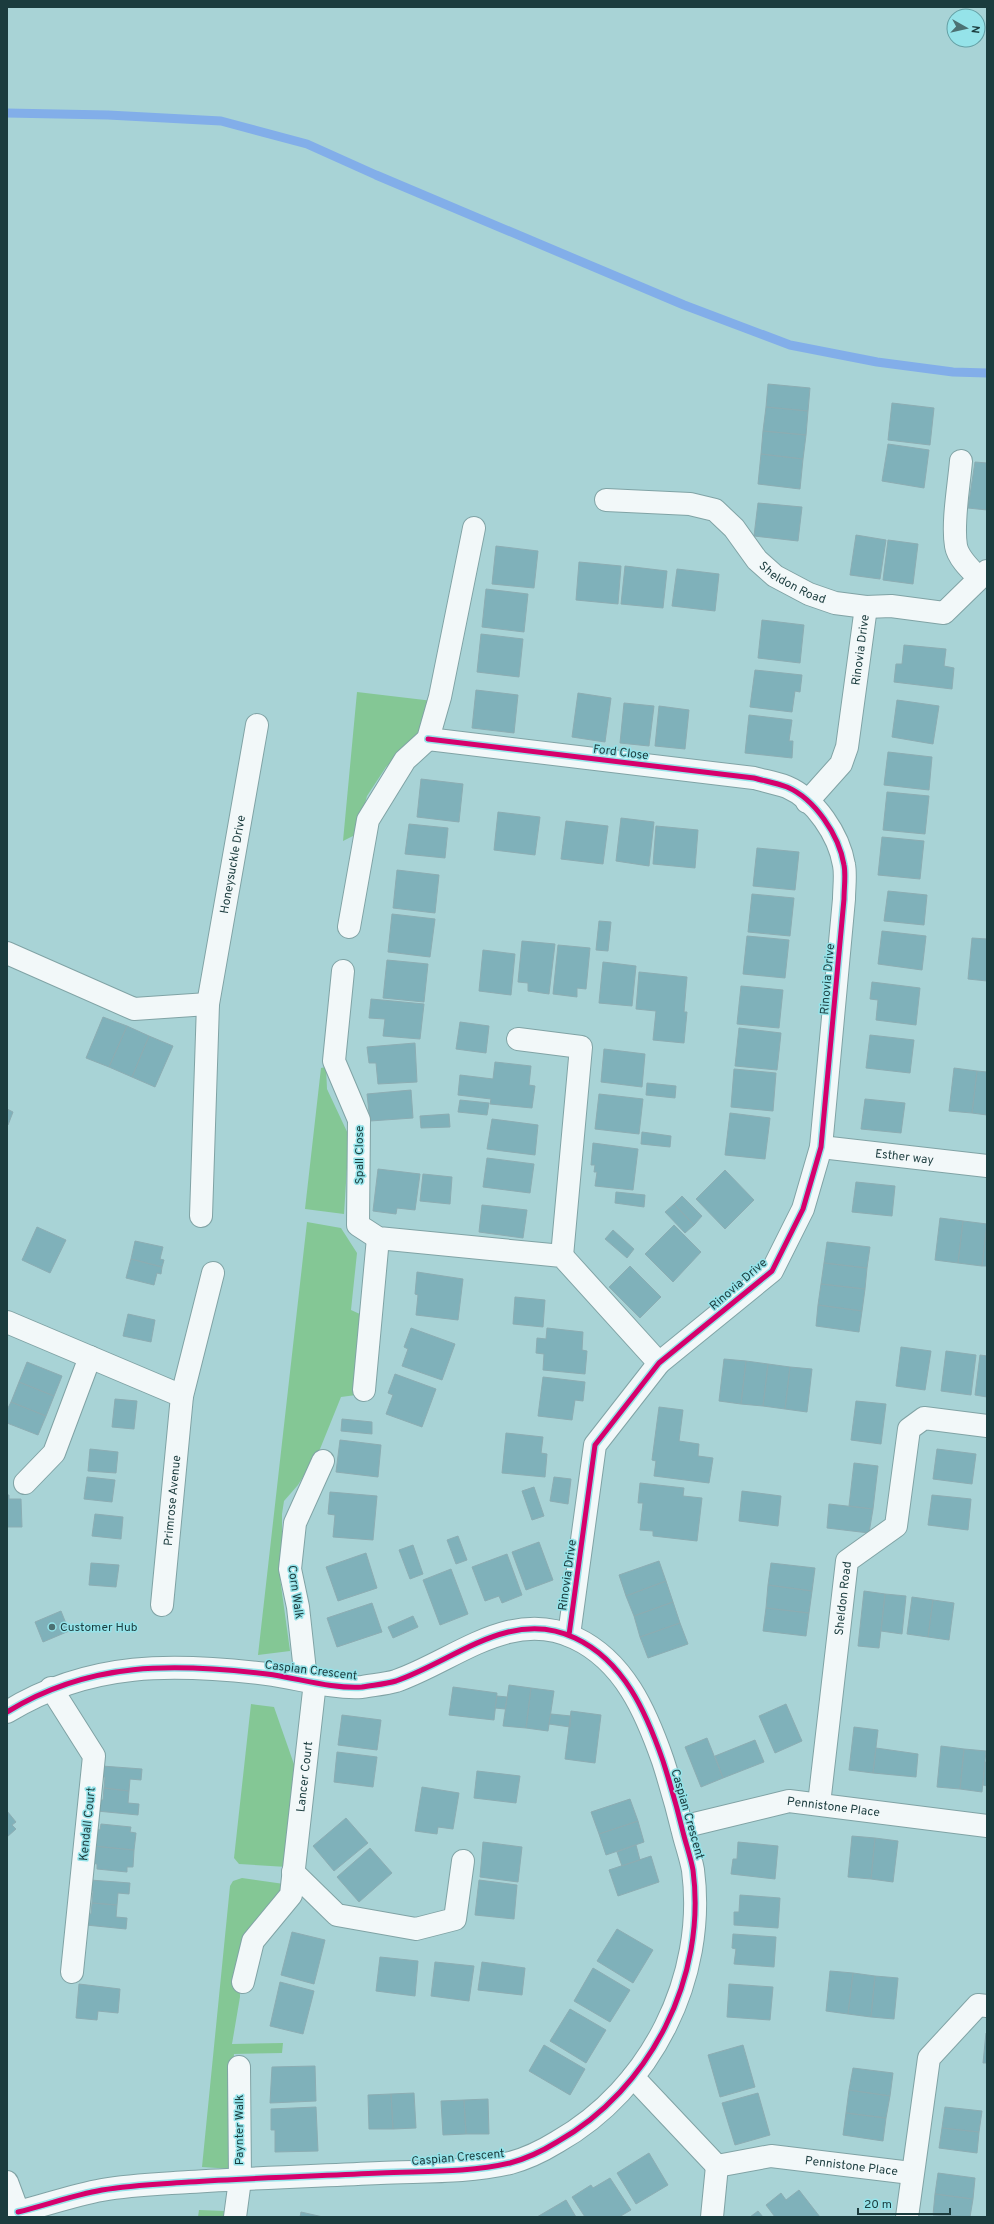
<svg xmlns="http://www.w3.org/2000/svg" width="994" height="2224" viewBox="0 0 994 2224" font-family="Overpass,sans-serif">
<style>
.green{fill:#84c795}
.lines{fill:none;stroke-linecap:round;stroke-linejoin:round}
.stream{stroke:#82aee9;stroke-width:9}
.building{fill:#7fb1ba;stroke:#8cadb3}
.minor-casing{stroke:#80a3a5;stroke-width:24}
.minor{stroke:#f2f8f9;stroke-width:22}
.cycleway-casing{stroke:#95e3e9;stroke-width:8}
.cycleway{stroke:#d6006c;stroke-width:5}
.poi-dot{fill:#4c7173;stroke:#95e3e9;stroke-width:1.5}
.labels{text-anchor:middle;stroke-width:3;stroke-linejoin:round;paint-order:stroke}
.street-label{font-size:12px;fill:#1b3c3e;stroke:#95e3e9}
.poi-label{font-size:12px;fill:#1b3c3e;stroke:#95e3e9;text-anchor:start}
</style>
<rect width="100%" height="100%" fill="#a8d3d6"/>
<!-- green -->
<path class="green" d="M357,692L433,701L429,724L386,767L367,796L357,834L343,841Z
M326,1067L327,1089L349,1136L344,1214L305,1209L321,1068Z
M307,1222L341,1228L357,1253L351,1310L362,1315L356,1395L341,1397L320,1449L298,1485L284,1501L282,1514V1573L280,1578L290,1651L258,1655Z
M251,1704L274,1707L296,1770L287,1867L239,1864L234,1858Z
M242,1878L284,1884V1892L246,1932L239,1956L240,1997L232,2044L283,2043L282,2053L234,2054L229,2120L233,2169L202,2167L230,1886L233,1881Z
M199,2210L225,2211L224,2217H198Z"/>
<g class="lines">
<!-- stream -->
<path class="stream" d="M7,113L108,115L221,121L307,144L376,175L684,305L790,345L877,362L953,372L987,373"/>
</g>
<!-- building -->
<path class="building" d="M768,384L810,388L808,411L766,407Z
M892,403L934,408L930,445L888,440Z
M766,407L808,411L806,435L763,431Z
M763,431L806,435L803,459L761,454Z
M888,444L929,450L924,488L882,481Z
M761,454L803,459L800,489L758,484Z
M975,462L987,463V510L968,508Z
M758,503L802,507L798,541L754,536Z
M856,535L886,540L880,579L850,575Z
M888,540L918,544L913,584L883,580Z
M496,546L538,551L534,588L492,584Z
M579,562L621,566L618,604L576,600Z
M625,566L667,571L663,608L621,604Z
M677,569L719,574L715,611L672,606Z
M486,589L528,594L524,632L482,627Z
M762,620L804,625L800,663L758,658Z
M481,634L523,639L519,677L477,672Z
M904,645L946,649L944,666L954,668L952,689L894,682L896,664H902Z
M755,670L802,675L800,692L795,691L792,712L750,707Z
M476,690L518,695L514,733L472,728Z
M578,693L611,698L605,742L572,737Z
M897,700L939,706L933,744L892,737Z
M624,703L654,706L649,746L620,743Z
M659,706L689,710L685,749L655,746Z
M749,715L792,720L789,741H793L792,758L745,753Z
M888,752L932,757L929,790L884,785Z
M421,779L463,784L459,822L417,817Z
M887,792L929,796L925,834L883,830Z
M498,812L540,817L535,855L494,850Z
M621,818L654,822L649,866L616,861Z
M566,821L608,826L603,864L561,859Z
M409,824L448,828L445,858L405,854Z
M656,826L698,830L695,868L653,864Z
M882,837L924,841L920,879L878,875Z
M757,848L799,852L795,890L753,886Z
M397,870L439,875L435,913L393,908Z
M888,891L927,895L924,925L884,921Z
M752,894L794,898L790,936L748,932Z
M392,914L435,919L430,957L388,952Z
M599,921L611,922L608,951L596,950Z
M882,931L926,936L922,970L878,964Z
M747,936L789,940L785,978L743,974Z
M972,938L987,939V981L968,979Z
M522,941L555,944L549,994L528,991V983L518,982Z
M558,945L590,948L586,989L577,988V997L553,994Z
M483,950L515,954L511,995L479,991Z
M387,960L428,964L424,1002L383,998Z
M603,962L636,966L632,1006L599,1003Z
M639,972L687,977L684,1012H687L684,1043L653,1040L656,1011L636,1009Z
M872,982L920,988L916,1025L876,1020L878,1000L870,999Z
M741,986L783,990L779,1028L737,1024Z
M371,999L424,1004L420,1039L383,1036L385,1019L369,1018Z
M103,1017L127,1026L109,1067L86,1058Z
M460,1022L489,1026L486,1053L456,1049Z
M127,1026L149,1036L132,1077L109,1067Z
M739,1028L781,1033L777,1070L735,1066Z
M870,1035L914,1040L910,1073L866,1068Z
M149,1036L173,1046L155,1087L132,1077Z
M415,1043L417,1082L378,1084L376,1063H369L367,1047Z
M604,1049L645,1054L642,1087L601,1082Z
M495,1062L531,1066L529,1085L535,1086L532,1108L490,1104L491,1099L458,1095L460,1075L493,1079Z
M954,1068L977,1071L972,1113L949,1111Z
M734,1069L776,1073L773,1111L731,1107Z
M977,1071L987,1072V1115L972,1113Z
M647,1083L676,1086L675,1098L646,1095Z
M411,1090L413,1118L370,1121L367,1094Z
M599,1094L643,1099L639,1134L595,1129Z
M865,1099L905,1103L901,1133L861,1129Z
M460,1100L489,1103L487,1115L458,1112Z
M7,1109L13,1112L8,1125L7,1124Z
M730,1113L770,1118L765,1159L725,1155Z
M449,1114L450,1127L421,1128L420,1116Z
M492,1119L538,1125L535,1155L487,1149Z
M642,1132L671,1136L670,1147L641,1144Z
M593,1143L638,1149L633,1190L595,1186L597,1172H594L595,1165H591Z
M487,1158L534,1164L530,1193L483,1187Z
M378,1169L420,1174L415,1210L397,1208L396,1214L373,1211Z
M725,1170L754,1200L725,1229L696,1199Z
M423,1174L452,1177L450,1204L420,1201Z
M856,1182L895,1186L892,1216L852,1212Z
M616,1192L645,1195L644,1207L615,1203Z
M682,1196L702,1216L694,1225L674,1204Z
M674,1204L694,1225L685,1233L665,1212Z
M482,1205L527,1210L523,1238L479,1232Z
M940,1218L963,1221L958,1263L935,1260Z
M963,1221L987,1224L982,1266L958,1263Z
M987,1224V1266H982Z
M674,1225L701,1252L673,1282L645,1254Z
M37,1227L66,1240L50,1273L22,1260Z
M613,1230L634,1249L627,1258L605,1239Z
M135,1241L163,1247L160,1259L164,1260L162,1267L131,1259Z
M827,1242L870,1247L867,1268L824,1263Z
M131,1259L162,1267L161,1274L157,1273L154,1285L126,1278Z
M824,1263L867,1268L865,1289L821,1284Z
M630,1266L661,1297L640,1318L609,1287Z
M417,1272L463,1279L458,1320L416,1315L418,1295L415,1294Z
M821,1284L865,1289L862,1311L818,1305Z
M515,1297L545,1300L543,1327L513,1324Z
M818,1305L862,1311L859,1332L816,1326Z
M128,1314L155,1320L151,1342L123,1336Z
M411,1328L455,1344L442,1380L402,1366L408,1349L404,1347Z
M547,1328L583,1332L582,1350L587,1351L585,1374L543,1370L544,1354L536,1353L537,1338L546,1339Z
M901,1347L931,1351L925,1390L896,1386Z
M946,1351L976,1355L971,1395L941,1391Z
M980,1355L987,1356V1397L975,1395Z
M724,1359L746,1361L741,1404L719,1401Z
M746,1361L768,1364L763,1406L741,1404Z
M27,1362L62,1376L54,1396L19,1382Z
M768,1364L790,1367L785,1409L763,1406Z
M790,1367L812,1369L807,1412L785,1409Z
M395,1374L436,1389L422,1427L386,1414L393,1395L388,1393Z
M543,1377L585,1382L583,1401L575,1400L572,1420L538,1416Z
M19,1382L54,1396L46,1416L11,1402Z
M115,1399L137,1401L134,1429L112,1427Z
M856,1401L886,1404L881,1444L851,1440Z
M11,1402L46,1416L38,1435L7,1423V1410Z
M659,1407L683,1410L679,1441L699,1444L698,1456L713,1458L709,1483L654,1476L656,1461L652,1460Z
M342,1419L372,1422V1434L341,1431Z
M506,1433L543,1437L541,1453L547,1454L545,1477L502,1473Z
M340,1440L381,1445L378,1477L336,1472Z
M90,1449L118,1452L116,1473L88,1471Z
M937,1449L976,1454L972,1484L933,1479Z
M854,1463L878,1466L873,1509L849,1506Z
M87,1477L115,1480L112,1502L84,1499Z
M554,1477L571,1479L568,1504L550,1501Z
M640,1483L684,1488L683,1496L702,1498L697,1541L653,1536V1531L640,1530L643,1503H638Z
M534,1487L544,1516L532,1520L522,1491Z
M742,1491L781,1496L778,1526L739,1521Z
M330,1492L377,1496L373,1540L333,1537L335,1515L328,1514Z
M7,1495H9V1499H21L22,1527H7Z
M932,1495L971,1499L968,1530L928,1525Z
M829,1504L873,1509L869,1533L827,1528Z
M95,1514L123,1517L121,1539L92,1536Z
M458,1536L467,1560L456,1564L447,1540Z
M539,1542L553,1580L526,1590L512,1552Z
M413,1545L423,1574L410,1579L399,1550Z
M366,1553L377,1588L338,1601L326,1567Z
M507,1554L522,1595L502,1603L499,1596L485,1601L472,1567Z
M659,1561L666,1581L626,1596L619,1575Z
M91,1563L119,1565L116,1587L89,1585Z
M771,1563L815,1568L812,1591L768,1585Z
M451,1569L468,1614L440,1625L423,1580Z
M666,1581L673,1602L634,1616L626,1596Z
M768,1585L812,1591L809,1613L766,1608Z
M864,1591L885,1594L879,1648L858,1646Z
M885,1594L906,1596L902,1634L881,1631Z
M912,1597L933,1600L928,1637L907,1634Z
M933,1600L954,1603L949,1640L928,1637Z
M673,1602L680,1623L640,1637L634,1616Z
M372,1603L382,1632L337,1647L327,1618Z
M766,1608L809,1613L806,1636L763,1631Z
M61,1611L69,1631L43,1642L35,1622Z
M413,1616L418,1627L393,1638L388,1627Z
M680,1623L688,1644L648,1658L640,1637Z
M509,1685L531,1688L526,1728L503,1726Z
M453,1687L497,1693L494,1720L449,1715Z
M531,1688L554,1691L548,1731L526,1728Z
M497,1696L507,1697L505,1709L495,1708Z
M786,1704L802,1741L775,1753L759,1716Z
M571,1711L601,1715L595,1763L565,1759Z
M551,1714L571,1716L570,1727L549,1724Z
M342,1715L381,1720L377,1750L338,1745Z
M854,1727L878,1730L873,1773L849,1770Z
M707,1738L723,1778L701,1787L685,1747Z
M755,1740L764,1762L723,1778L715,1756Z
M941,1746L964,1749L960,1789L937,1787Z
M876,1748L918,1754L916,1777L873,1773Z
M964,1749L986,1751L982,1792L960,1789Z
M337,1752L377,1757L373,1787L334,1782Z
M985,1762H987V1786L983,1785Z
M102,1766L142,1769L141,1780L130,1779L129,1791L104,1788L105,1777H101Z
M477,1771L520,1776L516,1803L474,1798Z
M422,1787L459,1793L453,1829L438,1827L437,1834L415,1831Z
M104,1788L129,1791L128,1803L139,1804L138,1815L97,1811L98,1800H103Z
M630,1799L638,1821L599,1834L591,1812Z
M7,1811L16,1822L12,1825L16,1829L7,1837Z
M346,1818L368,1843L334,1871L313,1846Z
M638,1821L644,1842L606,1855L599,1834Z
M101,1824L131,1827L130,1832L136,1833L134,1850L93,1846L95,1829L100,1830Z
M852,1836L875,1838L871,1879L848,1877Z
M875,1838L898,1841L893,1882L871,1879Z
M483,1842L522,1847L518,1882L480,1877Z
M738,1842L778,1846L775,1879L731,1874L733,1859H737Z
M636,1845L640,1860L622,1866L617,1852Z
M93,1846L134,1850L133,1867H127V1872L97,1869V1864L92,1863Z
M370,1848L392,1873L359,1902L337,1877Z
M651,1856L659,1882L618,1896L609,1870Z
M90,1880L130,1883L129,1894L118,1893L117,1905L92,1903L93,1891H89Z
M479,1880L517,1885L514,1919L475,1915Z
M740,1895L780,1898L778,1928L734,1925V1912H739Z
M92,1903L117,1905L116,1917L127,1918L126,1929L86,1925L87,1914H91Z
M617,1929L653,1950L633,1983L597,1961Z
M292,1932L325,1940L314,1984L281,1975Z
M733,1934L776,1937L774,1967L734,1964L736,1949L732,1948Z
M380,1957L418,1961L415,1996L376,1991Z
M435,1962L474,1966L469,2001L431,1996Z
M482,1962L525,1968L522,1995L478,1990Z
M593,1968L630,1990L610,2022L574,2001Z
M830,1971L853,1973L848,2014L826,2011Z
M853,1973L875,1976L871,2017L848,2014Z
M875,1976L898,1978L894,2019L871,2017Z
M280,1982L314,1991L303,2034L270,2026Z
M79,1984L120,1989L118,2013L98,2011L97,2020L76,2018Z
M729,1984L773,1987L770,2020L727,2017Z
M570,2009L606,2030L586,2063L550,2041Z
M986,2033H987V2063H983Z
M544,2045L585,2069L570,2095L529,2071Z
M743,2045L755,2087L720,2097L708,2055Z
M315,2066L316,2101L270,2103L272,2067Z
M853,2068L893,2073L890,2096L849,2090Z
M849,2090L890,2096L886,2118L846,2113Z
M414,2093L416,2128L393,2129L391,2094Z
M758,2093L770,2135L735,2145L722,2103Z
M391,2094L393,2129H369L368,2095Z
M488,2099L489,2134H466L464,2100Z
M464,2100L466,2134L443,2135L441,2101Z
M316,2107L318,2151L275,2152V2130H271V2109Z
M945,2107L982,2111L979,2132L942,2128Z
M846,2113L886,2118L883,2141L843,2135Z
M942,2128L979,2132L977,2153L939,2148Z
M649,2153L668,2185L636,2204L617,2173Z
M938,2173L975,2178L973,2199L935,2194Z
M610,2178L631,2210L619,2217H585L572,2197L591,2185L593,2188Z
M799,2190L820,2217H775L766,2205L781,2193L786,2200Z
M935,2194L973,2199L970,2217L933,2215Z
M566,2200L576,2217H537Z
M758,2211L763,2217H750Z
M301,2212L323,2217H300Z"/>
<g class="lines">
<!-- minor casing -->
<g class="minor-casing">
<g id="minor">
<path d="M961,461C959,485 952,523 956,546C958,558 971,570 979,578"/>
<path id="s1" d="M606,500L690,504L715,510L734,528L757,560L775,576L809,594L835,603L866,607L891,606L944,613L987,571"/>
<path d="M428,739L754,778C765,781 776,783 787,787C815,799 839,835 844,865C846,875 844,888 844,899L821,1147L803,1209L772,1271L659,1363L595,1445L569,1635"/>
<path id="s2" d="M807,802L841,764L847,747L866,607"/>
<path d="M349,927L368,820L405,760L428,739L440,697L474,528"/>
<path d="M7,953L134,1009L208,1004"/>
<path d="M343,971L334,1061L359,1120L358,1225L378,1238L562,1256L659,1363"/>
<path d="M518,1039L581,1047L562,1256"/>
<path id="s3" d="M821,1147L987,1166"/>
<path id="s4" d="M201,1216L208,1004L257,725"/>
<path d="M7,1322L182,1396"/>
<path d="M364,1390L378,1238"/>
<path d="M25,1483L54,1453L90,1357"/>
<path id="s5" d="M162,1605L182,1396L213,1273"/>
<path d="M306,1680L298,1607L290,1569L295,1523L323,1461"/>
<path d="M51,1688L94,1756L72,1972"/>
<path d="M7,1712C90,1661 174,1663 267,1674C297,1678 333,1689 362,1687C373,1685 386,1684 396,1681C454,1661 511,1607 575,1638C624,1661 646,1712 663,1761C671,1786 678,1811 684,1836C687,1847 691,1859 693,1870C707,1977 651,2089 557,2142C544,2150 525,2159 510,2163C468,2173 422,2171 380,2173C316,2176 252,2178 189,2182C160,2184 130,2185 102,2190C74,2195 46,2205 18,2212"/>
<path id="s6" d="M819,1804L847,1561L896,1526L909,1429L924,1418L987,1426"/>
<path id="s7" d="M682,1827L789,1801L987,1826"/>
<path d="M293,1872L337,1915L416,1929L455,1919L463,1861"/>
<path id="s8" d="M243,1982L253,1941L291,1895L315,1682"/>
<path d="M633,2077L717,2166"/>
<path id="s9" d="M717,2166L771,2156L911,2173"/>
<path d="M7,2182L20,2217"/>
<path d="M235,2217L240,2180L239,2067"/>
<path d="M712,2217L717,2166"/>
<path d="M907,2217L929,2058L978,2005L987,2006"/>
</g>
</g>
<!-- minor -->
<use href="#minor" class="minor"/>
<!-- cycleway casing -->
<g class="cycleway-casing">
<path id="cycleway" d="M428,739L754,778C765,781 776,783 787,787C815,799 839,835 844,865C846,875 844,888 844,899L821,1147L803,1209L772,1271L659,1363L595,1445L569,1635
M7,1712C90,1661 174,1663 267,1674C297,1678 333,1689 362,1687C373,1685 386,1684 396,1681C454,1661 511,1607 575,1638C624,1661 646,1712 663,1761C671,1786 678,1811 684,1836C687,1847 691,1859 693,1870C707,1977 651,2089 557,2142C544,2150 525,2159 510,2163C468,2173 422,2171 380,2173C316,2176 252,2178 189,2182C160,2184 130,2185 102,2190C74,2195 46,2205 18,2212"/>
</g>
<!-- cycleway -->
<use href="#cycleway" class="cycleway"/>
</g>
<!-- markers -->
<circle class="poi-dot" cx="52" cy="1627" r="4"/>
<g class="labels">
<!-- street labels -->
<g class="street-label">
<text dy="4" stroke="none"><textPath href="#s1" startOffset="218">Sheldon Road</textPath></text>
<text dy="4" stroke="none"><textPath href="#s2" startOffset="167">Rinovia Drive</textPath></text>
<text transform="translate(621 752) rotate(7)" y="4">Ford Close</text>
<text dy="4" stroke="none"><textPath href="#s4" startOffset="354">Honeysuckle Drive</textPath></text>
<text transform="translate(827 979) rotate(-85)" y="4">Rinovia Drive</text>
<text transform="translate(359 1155) rotate(-90)" y="4">Spall Close</text>
<text dy="4" stroke="none"><textPath href="#s3" startOffset="84">Esther way</textPath></text>
<text transform="translate(738 1284) rotate(-41)" y="4">Rinovia Drive</text>
<text dy="4" stroke="none"><textPath href="#s5" startOffset="105">Primrose Avenue</textPath></text>
<text transform="translate(567 1575) rotate(-82)" y="4">Rinovia Drive</text>
<text transform="translate(296 1592) rotate(82)" y="4">Corn Walk</text>
<text dy="4" stroke="none"><textPath href="#s6" startOffset="207">Sheldon Road</textPath></text>
<text transform="translate(311 1670) rotate(7)" y="4">Caspian Crescent</text>
<text dy="4" stroke="none"><textPath href="#s8" startOffset="221">Lancer Court</textPath></text>
<text dy="4" stroke="none"><textPath href="#s7" startOffset="155">Pennistone Place</textPath></text>
<text transform="translate(688 1814) rotate(74)" y="4">Caspian Crescent</text>
<text transform="translate(87 1824) rotate(-84)" y="4">Kendall Court</text>
<text transform="translate(239 2130) rotate(-90)" y="4">Paynter Walk</text>
<text transform="translate(458 2157) rotate(-5)" y="4">Caspian Crescent</text>
<text dy="4" stroke="none"><textPath href="#s9" startOffset="136">Pennistone Place</textPath></text>
</g>
<!-- poi labels -->
<g class="poi-label">
<text x="60" y="1631">Customer Hub</text>
</g>
</g>
<!-- border -->
<rect width="994" height="2224" fill="none" stroke="#1b3c3e" stroke-width="16"/>
<!-- north arrow -->
<g transform="translate(966 28) rotate(98)"><circle r="19" fill="#95e3e9" stroke="#64a0a5"/>
<path d="M0-3L7 15L0 10L-7 15Z" fill="#4c7173"/>
<text y="-6" font-size="11" font-weight="bold" text-anchor="middle" fill="#1b3c3e">N</text>
</g>
<!-- scale -->
<path d="M858 2208v6h92v-6" fill="none" stroke="#1b3c3e" stroke-width="2"/>
<text x="864" y="2208" font-size="12" fill="#1b3c3e" stroke="#95e3e9" stroke-width="3" paint-order="stroke">20 m</text>
</svg>
